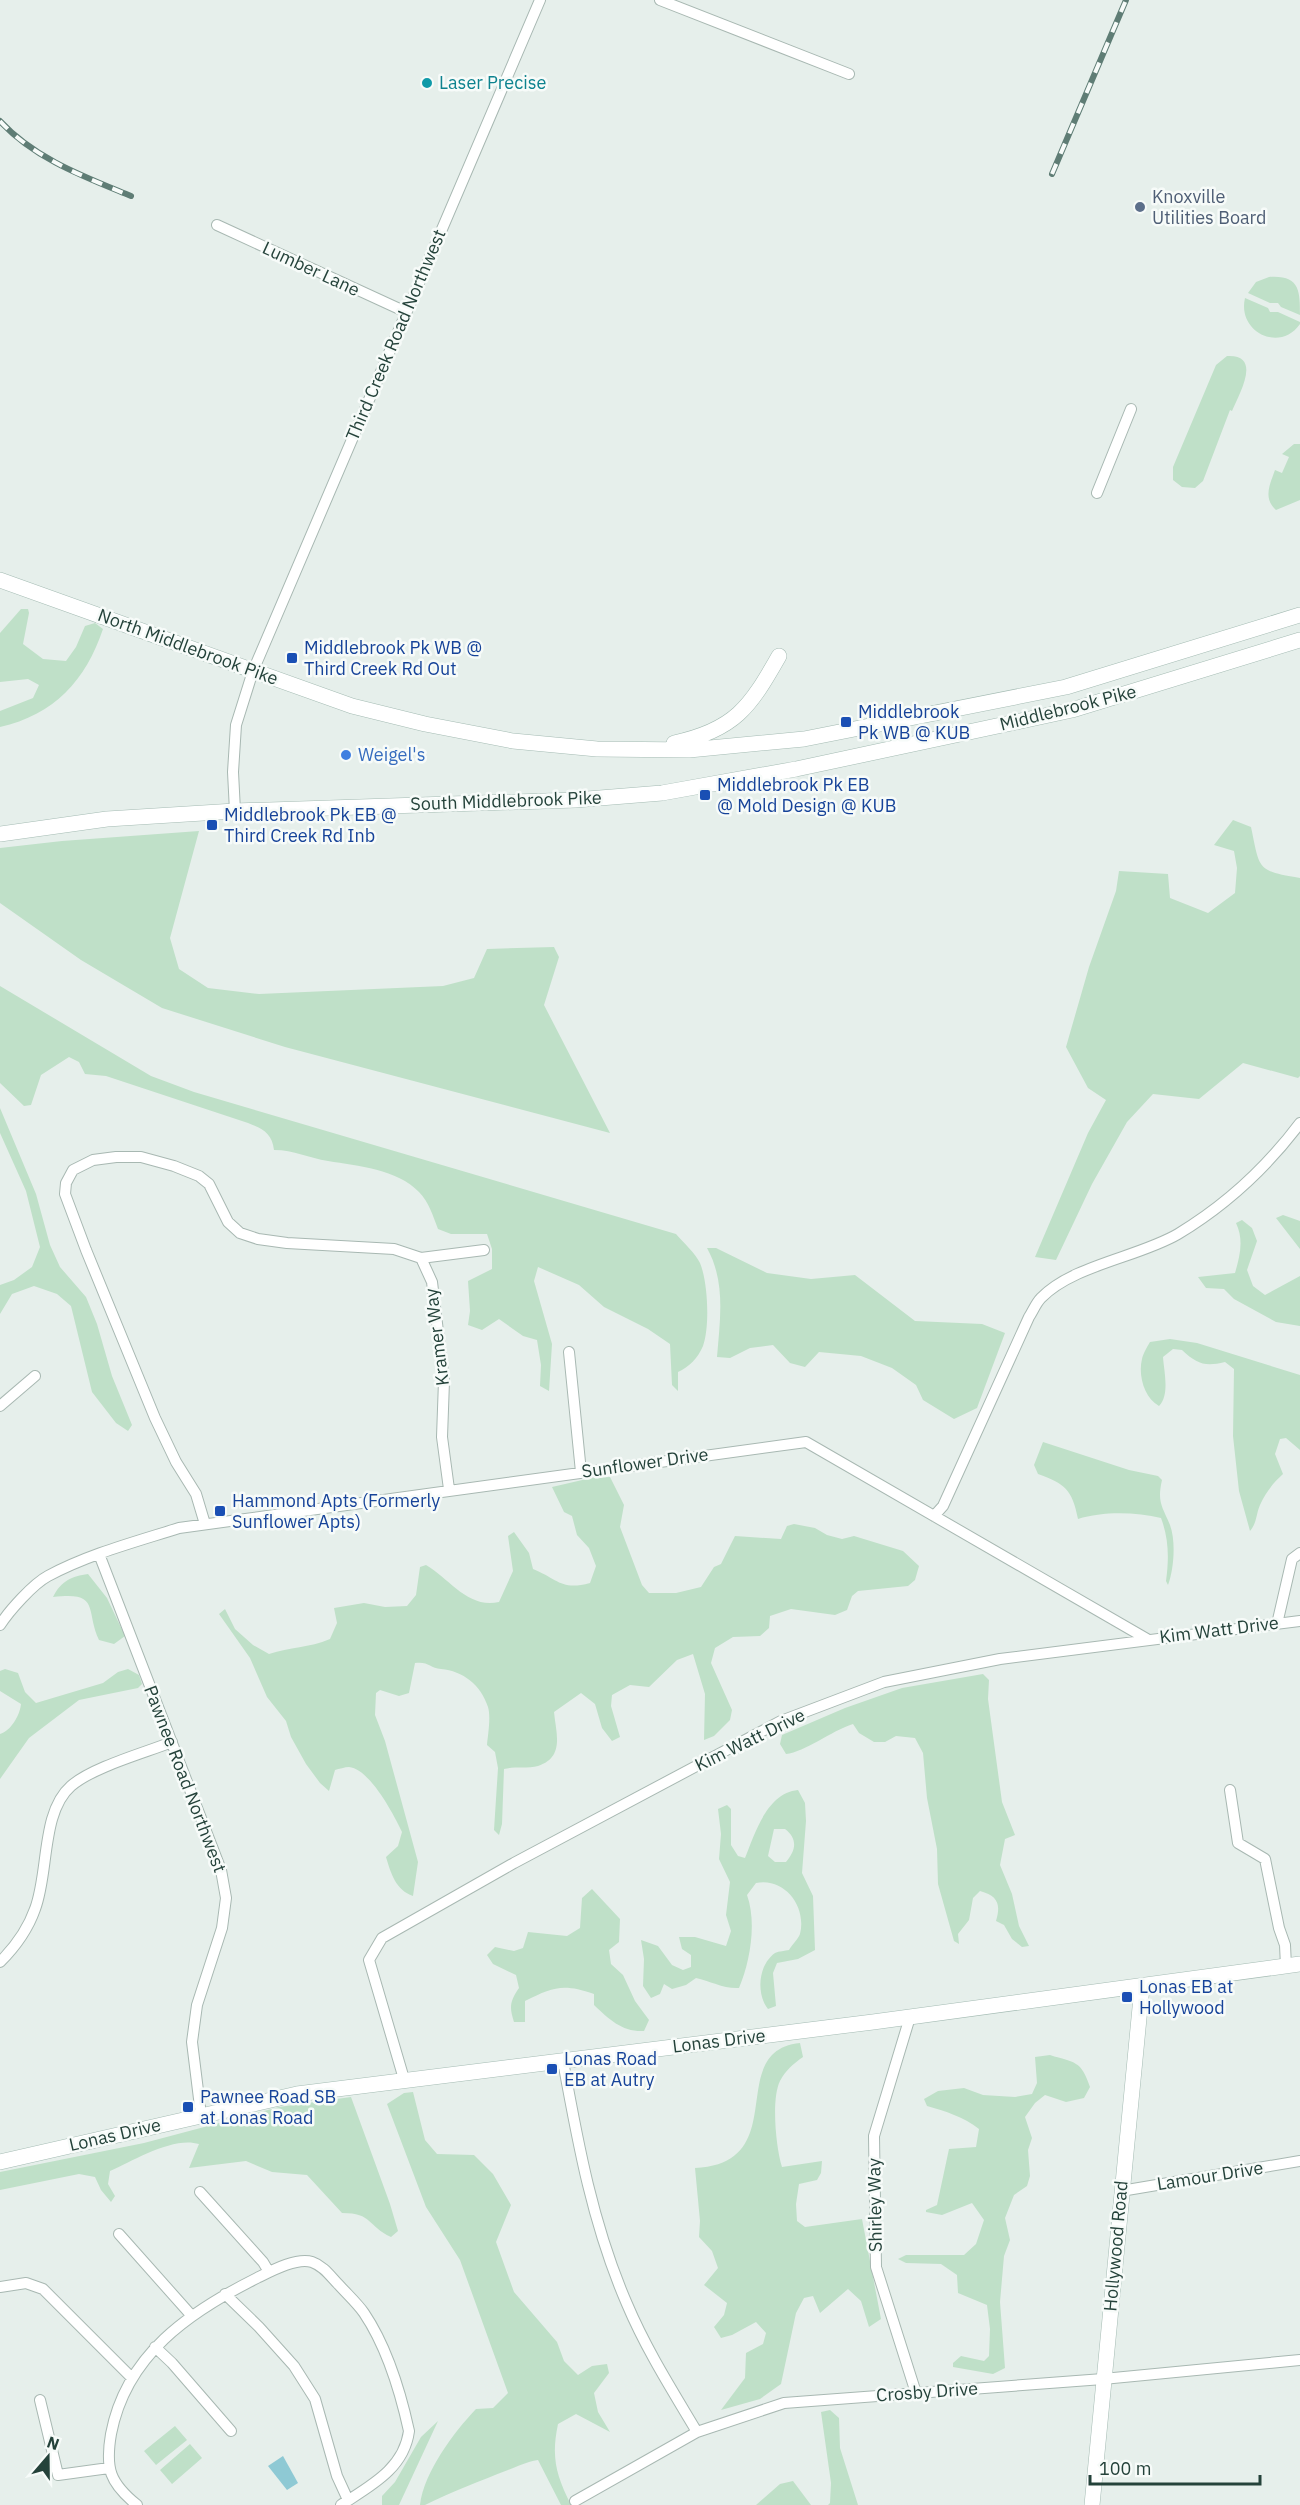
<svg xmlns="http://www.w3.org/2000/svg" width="1300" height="2505" viewBox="0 0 1300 2505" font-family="'IBM Plex Sans',sans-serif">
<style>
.green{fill:#bfe0c8;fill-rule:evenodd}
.water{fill:#8ec9d4}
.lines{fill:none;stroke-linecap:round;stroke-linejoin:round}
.street-casing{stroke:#a8b8b2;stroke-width:12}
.secondary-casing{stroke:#a4bbb3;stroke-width:16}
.street{stroke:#fff;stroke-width:10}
.secondary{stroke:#fff;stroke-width:15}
.rail-casing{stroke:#5f7d75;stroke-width:6}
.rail{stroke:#f7fbf9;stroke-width:4;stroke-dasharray:11;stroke-linecap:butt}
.culture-dot{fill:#0f9aa8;stroke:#f7fbf9;stroke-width:2}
.service-dot{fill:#5c6f8a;stroke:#f7fbf9;stroke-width:2}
.transit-dot{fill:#1a4fb4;stroke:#f7fbf9;stroke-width:2}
.shop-dot{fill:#3f7fe0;stroke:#f7fbf9;stroke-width:2}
.labels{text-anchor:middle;stroke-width:5;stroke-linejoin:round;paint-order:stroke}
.culture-label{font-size:18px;fill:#0d838f;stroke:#f7fbf9;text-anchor:start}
.service-label{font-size:18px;fill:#4e5e75;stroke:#f7fbf9;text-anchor:start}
.street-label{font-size:18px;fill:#24423a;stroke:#f7fbf9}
.transit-label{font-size:18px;fill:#164399;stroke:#f7fbf9;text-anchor:start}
.shop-label{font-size:18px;fill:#366cbe;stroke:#f7fbf9;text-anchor:start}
</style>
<rect width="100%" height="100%" fill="#e6efeb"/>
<!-- green -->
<path class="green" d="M1269,277C1300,275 1300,291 1300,315L1281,307L1278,303H1270L1248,293L1256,282Z
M1245,298L1268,308L1270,312H1278L1300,322V324C1280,353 1237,332 1245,298Z
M1227,356C1263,354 1239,394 1232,411L1230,410L1203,481L1195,488L1182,487L1173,480V467L1216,365Z
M1294,444H1300V500L1276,510C1262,498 1271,482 1275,470L1282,473L1289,457L1282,454Z
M21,609H28L29,613L23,644L43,659L66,661L76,647L85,626L95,623L103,629C86,680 54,715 0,727V711L33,698L39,685L28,679L0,682V633Z
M1233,820L1251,827C1260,869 1256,871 1300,878V1076L1298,1078L1243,1063L1199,1099L1153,1094L1127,1122L1092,1184L1056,1260L1035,1257L1088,1133L1106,1100L1088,1088L1066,1047L1089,967L1116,891L1119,871L1168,874L1170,898L1208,913L1235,893L1237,868L1234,851L1214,845Z
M199,831L170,938L179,969L208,988L259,994L443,986L474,978L487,949L554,947L559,957L544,1005L610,1133L285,1047L162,1008L81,960L0,903V848L62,841Z
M0,986L151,1076L194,1092L676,1234C684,1243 695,1253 700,1263C708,1282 710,1327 703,1346C698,1358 689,1367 678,1372V1391L672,1385L670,1344L648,1329L604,1307L579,1285L538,1267L534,1281L552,1344L549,1391L540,1386L541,1365L537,1340L523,1336L499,1319L482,1330L468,1325L470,1311L468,1281L492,1269V1249L487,1234H451L438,1229C433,1216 429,1202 419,1192C397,1169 358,1166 328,1161C309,1158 294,1150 274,1150C272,1133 263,1129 248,1123L106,1076L85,1074L79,1062L69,1057L41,1075L31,1105L24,1106L0,1083Z
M0,1108L36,1194L50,1245L60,1267L86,1297L97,1324L112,1376L132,1425L128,1431L116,1423L92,1392L71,1306L57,1294L34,1286L12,1294L0,1314V1285L14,1280L32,1267L40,1247L26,1191L0,1133Z
M1283,1215L1300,1221V1249L1276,1218Z
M1242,1220L1252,1228L1257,1241L1247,1270L1253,1286L1265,1295L1300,1276V1326L1276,1322L1234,1299L1224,1289L1206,1288L1198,1277L1235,1273C1240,1256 1244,1240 1236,1223Z
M707,1248H716L767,1273L811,1279L855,1275L915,1321L982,1324L1005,1333L977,1408L954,1419L923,1400L916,1385L892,1368L861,1356L819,1352L805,1367L790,1363L773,1345L750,1348L730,1358L717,1357C720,1320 726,1282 707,1248Z
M1170,1339L1197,1343L1300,1375V1450L1286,1438L1280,1439L1275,1454L1283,1474C1273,1483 1266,1492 1260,1505C1256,1514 1257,1523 1250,1531L1239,1491L1233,1436L1234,1369L1225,1362C1205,1367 1197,1364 1182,1350L1173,1349L1163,1357C1164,1371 1170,1395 1159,1406C1144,1398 1138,1375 1142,1359C1143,1354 1147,1347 1150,1342Z
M1043,1442L1129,1470L1158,1476L1162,1480C1157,1502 1162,1506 1170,1525C1176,1541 1174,1569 1168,1585L1166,1581C1169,1559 1169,1539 1161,1518C1136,1512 1103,1511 1078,1519C1072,1489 1065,1484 1038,1474L1034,1465Z
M610,1477L624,1505L620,1527L642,1585L649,1593H676L701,1587L714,1567L721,1564L735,1536L781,1539L787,1526L794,1524L815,1528L827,1535L842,1539L854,1536L903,1551L919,1566L915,1580L908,1586L858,1591L852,1596L847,1610L835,1615L791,1609L770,1616L769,1628L760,1636L733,1637L715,1648L711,1663L732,1710L730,1720L714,1736L704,1740L705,1694L693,1654L677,1660L649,1687L630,1685L612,1695L611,1706L620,1737L612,1741L602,1728L595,1704L581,1693L554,1712C556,1733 565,1757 538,1766C529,1769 515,1766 504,1769L502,1824L499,1835L494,1830L498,1768L495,1752L487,1745C488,1734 491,1717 488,1707C481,1685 463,1671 441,1669C430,1668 428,1661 415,1663L409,1693L399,1696L380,1690L376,1693L375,1715L385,1741L418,1862L413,1896C396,1890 391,1874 386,1857L398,1846L402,1832C394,1815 370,1769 349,1767C345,1767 339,1769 335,1770L329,1791L320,1783L306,1764L291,1737L286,1721L267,1697L250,1658L219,1614L225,1609L235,1629L253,1645L269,1654C290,1647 309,1648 330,1639L337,1623L334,1608L364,1603L385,1607L407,1606L416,1595L420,1567L426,1565C450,1579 468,1609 499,1602L513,1571L508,1536L514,1532L529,1553L533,1569C558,1579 561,1591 590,1583L596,1566L589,1548L577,1535L572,1516L564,1512L552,1487L591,1478Z
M88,1574L107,1598L125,1636L114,1644L99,1640C85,1610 101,1591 53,1597C61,1581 72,1576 88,1574Z
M128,1669L139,1675L142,1684L138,1688L79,1700L29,1738L0,1779V1734C11,1731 20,1715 21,1704L0,1691V1671L5,1669L18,1673L25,1692L36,1703L103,1683L118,1672Z
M983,1674L989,1680L988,1699L1002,1802L1015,1835L1005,1839L1000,1865L1012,1894L1019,1926L1029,1946L1022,1947L1012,1939L1004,1925L996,1921C1001,1904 998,1896 980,1891L973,1898L969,1920L958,1934L959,1944L954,1941L938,1884L937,1849L927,1798L923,1753L915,1738L896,1736L885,1742H874L859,1733L853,1724C831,1731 805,1752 786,1754L780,1744L782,1735L845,1708L902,1688Z
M798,1790L805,1803L806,1821L802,1873L813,1896L815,1950L798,1959L777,1963L773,1973L776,2006L768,2009C756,1994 758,1965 775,1953C779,1951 785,1951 789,1950C792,1945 798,1939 800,1934C807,1906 784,1877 756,1883L747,1895C757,1923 750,1962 739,1988C724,1989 710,1981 696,1978L686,1985L672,1989L664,1984L660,1994L651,1998L643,1986L644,1959L641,1940L658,1946L672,1965L683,1970L691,1967V1955L682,1949L679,1937H695L726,1946L731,1931L726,1915L730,1882L719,1859L721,1834L718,1809L727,1805L731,1809V1845L738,1856L745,1858C755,1833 767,1793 798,1790ZM774,1829H785C798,1839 796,1850 786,1862H775L768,1856Z
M592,1889L620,1919L619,1942L609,1950L611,1964L623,1975L635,2001L649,2020L644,2031C622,2032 610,2020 594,2005V1994C563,1983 553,1987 525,2001V2022H514C509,2007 510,2001 519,1988L516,1975L493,1964L487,1955L495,1947L514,1951L523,1948L528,1932L567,1936L580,1928L582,1898Z
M800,2043L803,2057C793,2064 786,2070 780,2081C771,2099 776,2148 782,2167L822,2161L821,2173L817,2180L799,2184L796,2204L797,2221L805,2227L862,2219L881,2319L869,2327L861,2301L848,2289L820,2313L813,2296L804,2298L796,2313L781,2384L760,2399L721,2410L745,2378L746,2353L763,2344L766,2333L756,2322L732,2335L721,2338L714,2327L724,2315L727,2303L704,2285L718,2268L712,2251L699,2237L700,2221L695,2168C794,2163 723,2051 800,2043Z
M1050,2055C1075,2063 1081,2060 1090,2087L1084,2098L1066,2102L1045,2095L1035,2103L1025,2117L1032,2138L1028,2150L1030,2176L1027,2186L1014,2195L1005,2218L1010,2240L1004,2256L1000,2302L1005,2368L993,2374L953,2367V2363L961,2356L984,2361L989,2356L990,2329L987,2305L958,2293L957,2275L941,2264L906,2263L898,2259L906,2255H964L976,2244L984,2220L972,2203L942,2215L926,2212V2210L937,2205L949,2149L976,2147L979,2129C964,2117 945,2111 927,2106L924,2099L938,2091L964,2088L983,2095L1015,2097L1032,2094L1037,2083L1035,2057Z
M413,2092L425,2140L437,2154L474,2155L493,2174L511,2205L496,2242L514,2292L557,2342L564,2361L578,2375L592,2366L607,2364L609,2373L594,2393L598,2412L610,2432L576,2414L558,2424C551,2457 556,2475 571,2505H561L538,2460C526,2462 519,2466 508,2470C480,2481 453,2491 425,2505H420C424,2472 454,2432 476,2409L493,2408L508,2393L460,2260L426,2207L387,2104L404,2093Z
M351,2097L390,2204L398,2231L391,2237C367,2226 373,2213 342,2213L307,2175L272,2172L246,2161L189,2168L199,2144C174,2136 134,2160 110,2171L108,2184L115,2196L111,2202L101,2190L95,2177L79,2174L0,2190V2172L144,2143L279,2107Z
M830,2410L839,2418L840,2448L858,2505H828L830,2503L831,2483L821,2412Z
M438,2421L399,2505H382V2496L395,2482L421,2437Z
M175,2426L187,2440L156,2465L144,2451Z
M190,2444L202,2458L172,2484L160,2470Z
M793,2481L811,2505H756L780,2484Z"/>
<!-- water -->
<path class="water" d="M283,2456L298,2483L287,2490L268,2466Z"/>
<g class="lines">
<!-- street casing -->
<g class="street-casing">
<path id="street" d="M660,0L849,74
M217,225L406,312
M1097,493L1131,409
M235,811L233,772L236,725L253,671L540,0
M421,1258L432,1282L444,1381L442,1437L449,1489
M569,1352L581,1472
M0,1406L35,1376
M934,1516L943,1506L1029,1317C1033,1311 1036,1303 1041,1298C1073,1265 1139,1257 1178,1234C1226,1205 1267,1167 1300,1123
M205,1524L196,1494L176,1462L155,1418L86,1250L65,1194L66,1183L73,1170L93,1160L116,1157H141L174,1166L199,1176L209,1184L228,1222L240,1233L258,1239L287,1243L394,1249L421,1258L484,1250
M99,1554L221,1870L226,1898L222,1928L197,2005L192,2042L201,2115
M1277,1624L1292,1559L1300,1553
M0,1625C9,1611 33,1584 48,1576C89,1554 135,1542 179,1528L806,1442L1147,1639
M1230,1790L1238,1843L1265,1859L1279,1928L1285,1945L1286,1966
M0,1962C15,1947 28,1929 35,1909C49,1873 41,1812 71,1786C93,1767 144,1753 172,1742
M910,2017L874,2136L876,2267L916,2393
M563,2061C578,2144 593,2226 627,2304C646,2349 672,2390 697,2432
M404,2079L369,1960L382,1938L514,1863L781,1721L884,1682L1000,1659L1300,1621
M1121,2191L1300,2161
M200,2192L263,2262L269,2272
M119,2234L191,2315
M0,2287L26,2283L43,2289L132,2378
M225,2294L259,2327L294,2366L315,2399L337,2476L348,2500
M155,2347L172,2363L231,2431
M40,2400L58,2475L109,2468
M575,2501L697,2432L784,2403L1103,2379L1300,2360
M137,2505C110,2483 105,2469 111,2434C126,2355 189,2312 257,2278C271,2271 297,2257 312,2262C324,2266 331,2277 339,2285C347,2294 357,2303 364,2313C387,2347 400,2390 409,2431C404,2469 370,2486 341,2505"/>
</g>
<!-- secondary casing -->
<g class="secondary-casing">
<path id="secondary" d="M0,580L352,706L425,724L513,741L597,749L689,750L804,739L1066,687L1300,615
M674,743C735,730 750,707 779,656
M0,834L107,819L235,811L575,800L662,793L796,769L1072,710L1300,640
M0,2162L297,2094L873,2022L1300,1964
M1092,2505L1142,1987"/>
</g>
<!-- street -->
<use href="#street" class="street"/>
<!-- secondary -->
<use href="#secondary" class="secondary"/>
<!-- rail casing -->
<g class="rail-casing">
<path id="rail" d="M0,121C35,159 85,177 131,196
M1052,174L1126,0"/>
</g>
<!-- rail -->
<use href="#rail" class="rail"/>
</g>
<!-- markers -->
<circle class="culture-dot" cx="427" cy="83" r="6"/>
<circle class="service-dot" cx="1140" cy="207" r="6"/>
<g class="transit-dot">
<rect x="286" y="652" width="12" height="12" rx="3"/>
<rect x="840" y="716" width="12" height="12" rx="3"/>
<rect x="699" y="789" width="12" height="12" rx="3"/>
<rect x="206" y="819" width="12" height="12" rx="3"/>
<rect x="214" y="1505" width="12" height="12" rx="3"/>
<rect x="1121" y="1991" width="12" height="12" rx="3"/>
<rect x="546" y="2063" width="12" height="12" rx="3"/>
<rect x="182" y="2101" width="12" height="12" rx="3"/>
</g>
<circle class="shop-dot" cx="346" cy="755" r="6"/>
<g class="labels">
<!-- culture labels -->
<g class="culture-label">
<text x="439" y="89">Laser Precise</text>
</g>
<!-- service labels -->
<g class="service-label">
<text x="1152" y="203">Knoxville<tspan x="1152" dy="21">Utilities Board</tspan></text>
</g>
<!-- street labels -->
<g class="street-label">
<text transform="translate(311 269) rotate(25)" y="6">Lumber Lane</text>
<text transform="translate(396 335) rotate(-67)" y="6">Third Creek Road Northwest</text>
<text transform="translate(188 647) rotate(20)" y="6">North Middlebrook Pike</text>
<text transform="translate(1068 708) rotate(-14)" y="6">Middlebrook Pike</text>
<text transform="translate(506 801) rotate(-2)" y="6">South Middlebrook Pike</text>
<text transform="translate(437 1337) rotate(-97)" y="6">Kramer Way</text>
<text transform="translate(645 1463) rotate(-8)" y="6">Sunflower Drive</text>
<text transform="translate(1219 1630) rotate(-7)" y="6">Kim Watt Drive</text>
<text transform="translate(750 1740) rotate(-26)" y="6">Kim Watt Drive</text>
<text transform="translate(185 1779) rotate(69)" y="6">Pawnee Road Northwest</text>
<text transform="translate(719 2041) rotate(-7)" y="6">Lonas Drive</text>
<text transform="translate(115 2135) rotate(-13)" y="6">Lonas Drive</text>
<text transform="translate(1210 2176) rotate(-9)" y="6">Lamour Drive</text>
<text transform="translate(875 2205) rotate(-91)" y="6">Shirley Way</text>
<text transform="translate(1116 2246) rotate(-85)" y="6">Hollywood Road</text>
<text transform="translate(927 2392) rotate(-4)" y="6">Crosby Drive</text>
</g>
<!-- transit labels -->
<g class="transit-label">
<text x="304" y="654">Middlebrook Pk WB @<tspan x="304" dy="21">Third Creek Rd Out</tspan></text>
<text x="858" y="718">Middlebrook<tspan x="858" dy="21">Pk WB @ KUB</tspan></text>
<text x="717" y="791">Middlebrook Pk EB<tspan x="717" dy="21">@ Mold Design @ KUB</tspan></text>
<text x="224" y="821">Middlebrook Pk EB @<tspan x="224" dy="21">Third Creek Rd Inb</tspan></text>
<text x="232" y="1507">Hammond Apts (Formerly<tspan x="232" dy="21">Sunflower Apts)</tspan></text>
<text x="1139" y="1993">Lonas EB at<tspan x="1139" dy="21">Hollywood</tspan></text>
<text x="564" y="2065">Lonas Road<tspan x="564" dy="21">EB at Autry</tspan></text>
<text x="200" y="2103">Pawnee Road SB<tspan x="200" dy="21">at Lonas Road</tspan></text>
</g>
<!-- shop labels -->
<g class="shop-label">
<text x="358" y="761">Weigel's</text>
</g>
</g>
<!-- north arrow -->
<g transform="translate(48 2457) rotate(20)" stroke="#f7fbf9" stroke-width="4.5" paint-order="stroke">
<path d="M0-4.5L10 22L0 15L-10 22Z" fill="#24423a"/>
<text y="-9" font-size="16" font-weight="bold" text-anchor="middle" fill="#24423a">N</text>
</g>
<!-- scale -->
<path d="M1090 2475v9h170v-9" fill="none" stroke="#24423a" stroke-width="3"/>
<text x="1099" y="2475" font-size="18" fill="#24423a" stroke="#f7fbf9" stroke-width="4.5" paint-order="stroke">100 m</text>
</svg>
